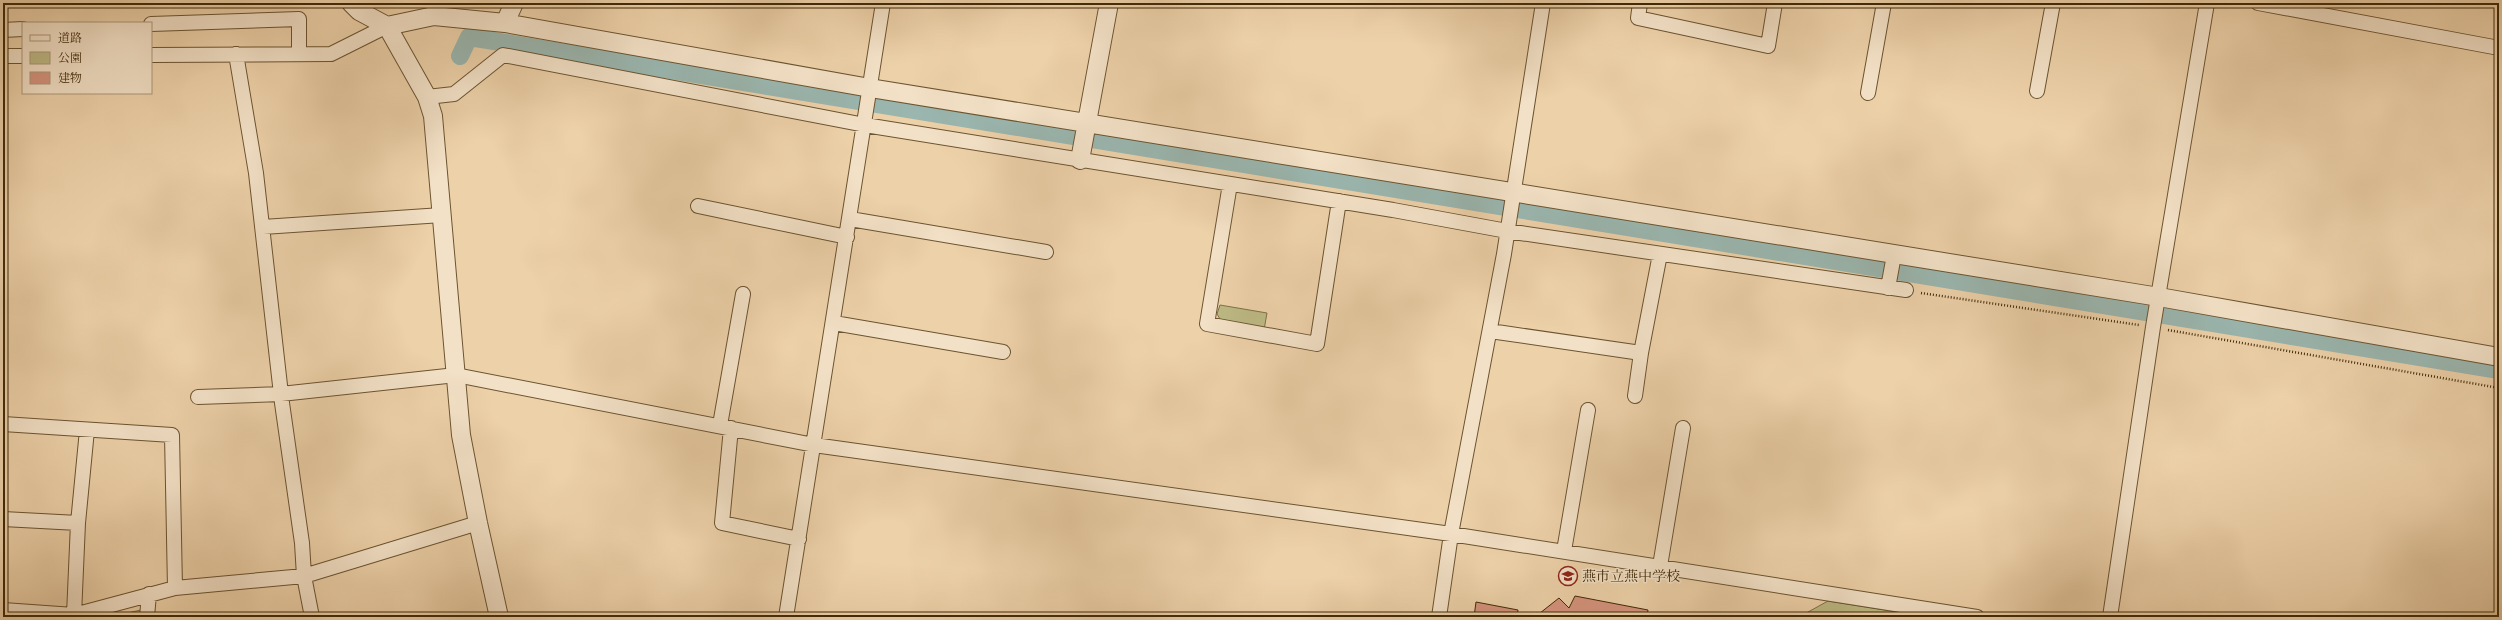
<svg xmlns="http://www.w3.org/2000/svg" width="2502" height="620" viewBox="0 0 2502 620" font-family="'IM FELL DW Pica','Noto Serif JP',serif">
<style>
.green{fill:#bdba85;stroke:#7e7246}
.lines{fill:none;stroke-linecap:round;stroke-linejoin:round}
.canal{stroke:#9ab6af;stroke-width:18}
.building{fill:#d5947e;stroke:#402a08}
.minor-casing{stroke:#6b5430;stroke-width:16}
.tertiary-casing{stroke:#6b5430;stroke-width:20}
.path{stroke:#402a08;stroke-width:2.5;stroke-dasharray:1 2;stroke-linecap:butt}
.minor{stroke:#f3e1c7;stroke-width:14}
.tertiary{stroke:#f3e1c7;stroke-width:18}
.labels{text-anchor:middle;stroke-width:3;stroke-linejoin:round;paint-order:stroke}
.poi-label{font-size:14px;fill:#402a08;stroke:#f3e1c7;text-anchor:start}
</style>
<rect width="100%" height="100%" fill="#edd1a9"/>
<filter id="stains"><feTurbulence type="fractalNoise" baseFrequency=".005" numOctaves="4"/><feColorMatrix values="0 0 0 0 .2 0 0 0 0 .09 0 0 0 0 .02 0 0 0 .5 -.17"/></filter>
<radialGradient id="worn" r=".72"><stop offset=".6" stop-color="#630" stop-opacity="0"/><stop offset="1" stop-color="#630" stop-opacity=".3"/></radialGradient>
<!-- green -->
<path class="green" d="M1220,305L1267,313L1264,330L1223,324L1217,314Z
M1828,601L1929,617H1799Z
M145,609L143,617H110Z"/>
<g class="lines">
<!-- canal -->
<path class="canal" d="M460,56L469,37L2499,370"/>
</g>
<!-- building -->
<path class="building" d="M1575,596L1648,610L1647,617H1535L1559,598L1569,608Z
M1476,602L1518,610L1517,617H1474Z"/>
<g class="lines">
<!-- minor casing -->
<g class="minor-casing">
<path id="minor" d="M1640,3L1638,18L1768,46L1775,3
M2258,3L2499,48
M434,16V3
M151,24L299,19V54
M3,30L23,29
M236,54L256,173L282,403L302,543L304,576L312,617
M151,55L331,54L387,26
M3,56H23
M2037,91L2053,3
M1868,93L1884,3
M427,97L454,94L503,55L865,125L1393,210L1507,231L1906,290
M1230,184L1207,324L1317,344L1339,201
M698,206L847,237
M850,219L1046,252
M263,227L442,215
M1888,288L1894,255
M834,323L1003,352
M1490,331L1641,353
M1635,396L1641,353L1660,254
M198,397L281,394L456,375L814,445L1451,534L1977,617
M3,424L172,435L175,588
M720,425L743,294
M731,428L722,523L799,539
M3,519L78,523L74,615
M78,523L87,430
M1564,551L1588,410
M1660,566L1683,428
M3,610L74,615L175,588L304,576L478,523
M147,617L149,594
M786,617L883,3
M1439,617L1451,534L1504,254L1543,3
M2110,617L2153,327L2207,3"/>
</g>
<!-- tertiary casing -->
<g class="tertiary-casing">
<path id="tertiary" d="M351,3L359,11L387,26L427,97L433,116L461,435L478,523L499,617
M505,23L870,88L2159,297L2499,357
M387,26L434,16L505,23L514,3
M1080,160L1109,3"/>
</g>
<!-- path -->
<path class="path" d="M1921,293L2139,325
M2168,330L2499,388"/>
<!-- minor -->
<use href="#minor" class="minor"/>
<!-- tertiary -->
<use href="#tertiary" class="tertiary"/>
</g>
<!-- icons -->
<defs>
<g id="school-ring" transform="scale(1)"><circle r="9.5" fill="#f3e1c7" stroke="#8f2418" stroke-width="1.5"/><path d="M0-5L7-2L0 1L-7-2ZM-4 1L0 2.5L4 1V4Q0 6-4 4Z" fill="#8f2418"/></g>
</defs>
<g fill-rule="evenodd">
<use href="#school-ring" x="1568" y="576"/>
</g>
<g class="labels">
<!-- poi labels -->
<g class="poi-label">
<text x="1582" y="581">燕市立燕中学校</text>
</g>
</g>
<!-- margin -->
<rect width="2502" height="620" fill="none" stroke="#edd1a9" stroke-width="16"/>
<rect x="4" y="4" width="2494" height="612" fill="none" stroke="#402a08" stroke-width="2"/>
<rect x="8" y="8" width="2486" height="604" fill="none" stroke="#402a08"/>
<!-- legend -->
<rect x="22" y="22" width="130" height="72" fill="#f3e1c7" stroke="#ab987b"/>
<rect x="30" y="35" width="20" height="6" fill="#f3e1c7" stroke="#ab987b"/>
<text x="58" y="42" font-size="12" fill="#402a08">道路</text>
<rect x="30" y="52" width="20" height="12" fill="#bdba85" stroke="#ab987b"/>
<text x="58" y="62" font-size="12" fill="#402a08">公園</text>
<rect x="30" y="72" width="20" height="12" fill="#d5947e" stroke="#ab987b"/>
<text x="58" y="82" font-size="12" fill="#402a08">建物</text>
<rect width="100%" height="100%" filter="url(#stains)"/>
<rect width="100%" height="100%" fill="url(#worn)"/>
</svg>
